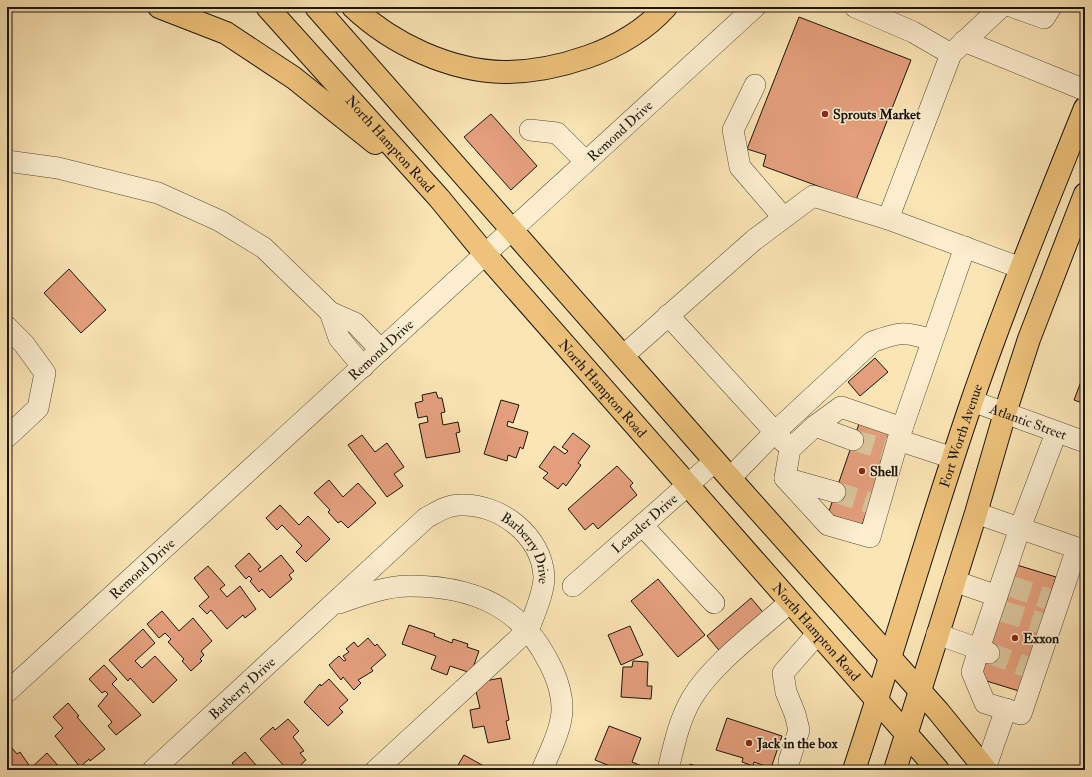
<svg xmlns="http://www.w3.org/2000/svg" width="1092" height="777" viewBox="0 0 1092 777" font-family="'IM FELL Double Pica',serif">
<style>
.building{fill:#e49f7c;stroke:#1c160d}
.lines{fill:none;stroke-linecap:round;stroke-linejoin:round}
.minor-tunnel{stroke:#dac69c;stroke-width:21;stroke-dasharray:21 10;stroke-linecap:butt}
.minor-casing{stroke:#544a37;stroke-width:22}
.major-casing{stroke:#1c160d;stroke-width:24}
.highway-casing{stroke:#1c160d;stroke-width:24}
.minor{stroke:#fceecf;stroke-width:21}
.major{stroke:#eec27a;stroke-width:22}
.highway{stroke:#eec27a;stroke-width:22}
.poi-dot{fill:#8f2418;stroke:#fceecf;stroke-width:1.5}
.labels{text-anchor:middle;stroke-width:3;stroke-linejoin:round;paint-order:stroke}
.poi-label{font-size:14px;font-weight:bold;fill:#1c160d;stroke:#fceecf;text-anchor:start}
.street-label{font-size:14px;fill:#1c160d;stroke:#fceecf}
</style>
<rect width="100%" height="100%" fill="#fbe5b5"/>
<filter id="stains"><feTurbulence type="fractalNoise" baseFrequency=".005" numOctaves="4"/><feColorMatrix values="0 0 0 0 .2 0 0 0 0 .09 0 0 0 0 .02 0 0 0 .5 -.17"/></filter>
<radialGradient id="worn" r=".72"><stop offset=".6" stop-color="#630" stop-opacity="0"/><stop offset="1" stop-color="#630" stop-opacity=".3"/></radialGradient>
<!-- building -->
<path class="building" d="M799,17L911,60L856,200L763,166L766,155L747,149Z
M491,114L537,166L511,190L464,137Z
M69,269L106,310L81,333L44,293Z
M875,358L888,372L860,396L848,382Z
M1085,371V404L1074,400Z
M436,392L438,398H442L445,412L441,413L443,425L458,422L460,432L456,433L460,452L426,458L419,424L428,422L427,416L418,418L415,403L423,401L422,395Z
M501,400L519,405L513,423L508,421L507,426L528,432L523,449L520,447L516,458L508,455L507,461L484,454Z
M861,418L895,430L862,525L828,514Z
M573,433L590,446L578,463L581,465L566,486L563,483L558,489L543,478L548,473L539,467L554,446L565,454L568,451L562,447Z
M362,435L375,452L387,443L404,467L394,474L403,486L387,497L348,445Z
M617,466L633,483L630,486L637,495L598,529L593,523L585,530L568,509Z
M329,480L343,497L358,483L376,503L348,528L341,521L338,523L328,512L330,510L314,493Z
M280,505L299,525L308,516L330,539L306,562L296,552L302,546L282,525L277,530L266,518Z
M249,553L261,567L258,569L260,572L281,555L294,571L289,575L292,579L270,598L262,589L259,592L250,581L252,579L249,576L246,579L235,566Z
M1017,565L1056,577L1019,691L980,679Z
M208,566L225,585L220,589L227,597L240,586L256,609L245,618L243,615L227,629L211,610L207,614L199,606L209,597L194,578Z
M658,579L705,635L678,657L631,601Z
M751,598L767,617L723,655L707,636Z
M162,611L179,631L193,618L212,641L201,651L204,655L200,659L202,661L191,671L182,661L184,659L168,642L171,639L165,633L159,638L147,624Z
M409,625L435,634L434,636L452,643L453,639L468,644L467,647L479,651L471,673L450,666L447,675L431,669L436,656L402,644Z
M630,626L643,655L621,665L608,635Z
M143,629L155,643L135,661L142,668L155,656L177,680L153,703L130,678L128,681L109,660Z
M368,638L375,646L377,644L386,655L371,668L373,671L358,680L361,683L354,690L343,677L341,680L329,665L339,656L344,661L346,660L343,656L349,652L346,649L354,642L358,647Z
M633,661L648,662L647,686H652L651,699L621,697L623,667H632Z
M104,665L117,679L112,684L141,715L116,735L108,726L112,722L98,706L108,694L105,691L102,693L89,679Z
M501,678L509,720L506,721L510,739L488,743L484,726L473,728L470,710L480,708L474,683Z
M329,679L348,700L339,708L343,712L328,726L304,702L320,684L321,686Z
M68,703L79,716L77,717L105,749L90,761L89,759L80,767L55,736L63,728L53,717Z
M727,718L782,736L771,768L754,762L753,766L742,762L743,758L716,750Z
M288,719L299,731L293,737L304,751L300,753L306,760L295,770H293L288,765L285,767L260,739L273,727L275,730Z
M609,726L641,738L632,762L647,768L646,770H608L610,766L595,760Z
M7,742L17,754L20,752L31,768L47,753L62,770H7Z
M245,752L260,770H231L235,766L232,763Z
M464,755L491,770H455Z
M690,764L709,770H689Z"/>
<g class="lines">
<!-- minor-tunnel -->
<path class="minor-tunnel" d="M853,440L888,450
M835,492L870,503
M1010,586L1048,599
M1002,611L1041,623
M989,653L1027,667"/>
<!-- minor casing -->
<g class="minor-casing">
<g id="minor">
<path d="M855,7L913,32L951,54"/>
<path d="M1013,7L1044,18L1051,7"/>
<path d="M964,41L1085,90"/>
<path d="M755,85L733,130L740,167L783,217"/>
<path d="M530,130L557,133L586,162"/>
<path d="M7,161L58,168L158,193L220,221L264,248L330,312L355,323L381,350"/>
<path d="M888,219L951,54L1001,7"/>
<path d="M330,312L339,338L363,367"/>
<path d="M668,315L785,443"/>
<path d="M7,327L24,344L45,373L38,408L7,437"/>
<path d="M623,356L754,240L813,196L888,219L1021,268"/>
<path id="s1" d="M972,401L1085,442"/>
<path d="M815,426L853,440"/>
<path d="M898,440L870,537L828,525L785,478L790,449L815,426L841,407L902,428"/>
<path d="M953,458L898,440L965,247"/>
<path d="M730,478L775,432L872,342C899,332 904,331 932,340"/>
<path d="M785,478L835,492"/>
<path d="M642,525L714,603"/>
<path d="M954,581L997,596"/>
<path id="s2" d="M573,586L715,461"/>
<path d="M339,603C362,595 386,586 410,586C470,586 520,605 548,661C557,677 565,700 561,719C558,737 549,753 542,770"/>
<path d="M937,634L979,649L972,672L985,703L1021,714L1077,548L976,513"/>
<path d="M989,653L979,649L1020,528L1056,433"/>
<path id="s3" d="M7,692L755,7"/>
<path d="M985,769L1006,709"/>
<path id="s4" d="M153,770L426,518C437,512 447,505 460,505C499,503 542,535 544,577C544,593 534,614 529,629L376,770"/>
<path d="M668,770C674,745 679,720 692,698C712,664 760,629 790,602"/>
<path d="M789,770V761L799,730L795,714L786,692L783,673L818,633"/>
</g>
</g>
<!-- major casing -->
<g class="major-casing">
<g id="major">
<path d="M159,7L226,33L294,78L375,143"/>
<path id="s5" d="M267,7L439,198L485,254L938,770"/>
<path d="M316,7L737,486L938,711L986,770"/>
<path id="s6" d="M854,770C895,647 930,523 972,401C1006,302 1046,205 1085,108"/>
<path d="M895,770L976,513L1005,413L1029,339L1085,194"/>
</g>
</g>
<!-- highway casing -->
<g class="highway-casing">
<path id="highway" d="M353,7C392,44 450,71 504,72C532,72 561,66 587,57C616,47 645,30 666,7"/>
</g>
<!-- minor -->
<use href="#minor" class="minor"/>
<!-- major -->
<use href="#major" class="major"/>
<!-- highway -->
<use href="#highway" class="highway"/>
</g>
<!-- markers -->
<g class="poi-dot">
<circle cx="825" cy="114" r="4"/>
<circle cx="862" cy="471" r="4"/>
<circle cx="1015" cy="638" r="4"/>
<circle cx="749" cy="743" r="4"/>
</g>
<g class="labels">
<!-- poi labels -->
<g class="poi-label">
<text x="833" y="119">Sprouts Market</text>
<text x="870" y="476">Shell</text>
<text x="1023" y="643">Exxon</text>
<text x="757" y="748">Jack in the box</text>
</g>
<!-- street labels -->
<g class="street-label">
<text dy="5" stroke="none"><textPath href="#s3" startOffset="831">Remond Drive</textPath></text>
<text dy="5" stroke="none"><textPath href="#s5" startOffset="184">North Hampton Road</textPath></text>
<text dy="5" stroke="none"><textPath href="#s3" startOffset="507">Remond Drive</textPath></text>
<text dy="5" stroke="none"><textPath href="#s5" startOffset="508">North Hampton Road</textPath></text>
<text dy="5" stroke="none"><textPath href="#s1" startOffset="60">Atlantic Street</textPath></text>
<text dy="5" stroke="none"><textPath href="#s6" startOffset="351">Fort Worth Avenue</textPath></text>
<text dy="5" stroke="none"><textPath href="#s2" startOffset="95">Leander Drive</textPath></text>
<text dy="5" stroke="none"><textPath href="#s4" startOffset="495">Barberry Drive</textPath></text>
<text dy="5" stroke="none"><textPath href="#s3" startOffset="183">Remond Drive</textPath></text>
<text dy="5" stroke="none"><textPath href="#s5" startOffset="832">North Hampton Road</textPath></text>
<text dy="5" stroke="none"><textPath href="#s4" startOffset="121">Barberry Drive</textPath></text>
</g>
</g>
<!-- margin -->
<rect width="1092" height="777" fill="none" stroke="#fbe5b5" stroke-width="24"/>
<rect x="8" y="8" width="1076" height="761" fill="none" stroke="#1c160d" stroke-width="2"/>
<rect x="12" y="12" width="1068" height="753" fill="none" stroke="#1c160d"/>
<rect width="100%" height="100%" filter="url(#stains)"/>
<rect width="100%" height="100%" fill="url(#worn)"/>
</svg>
